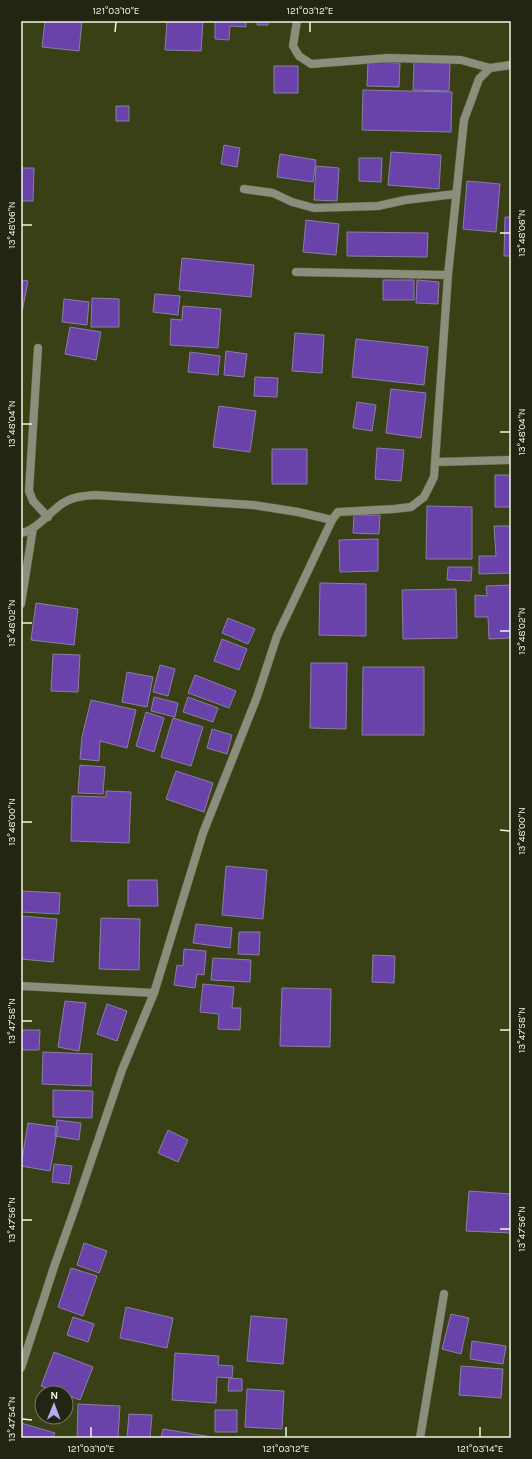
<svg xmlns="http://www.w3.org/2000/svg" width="532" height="1459" viewBox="0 0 532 1459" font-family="Karla,sans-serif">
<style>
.building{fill:#6943aa;stroke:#897ea7}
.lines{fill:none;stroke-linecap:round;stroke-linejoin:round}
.service-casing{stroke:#575d36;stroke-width:9}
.minor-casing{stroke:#575d36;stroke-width:9}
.service{stroke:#8a8e7a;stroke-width:8}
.minor{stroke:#8a8e7a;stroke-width:8}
.ticks{fill:none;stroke:#f0f5dd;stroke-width:1.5}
.neatline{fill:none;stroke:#f0f5dd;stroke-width:1.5}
.ticks-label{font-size:10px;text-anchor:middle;fill:#f0f5dd}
</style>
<rect width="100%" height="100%" fill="#3a4016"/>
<!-- building -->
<path class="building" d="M45,21H82L79,51L42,47Z
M167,21H203L201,51L165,50Z
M215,21H246V27L230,26L229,40L215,39Z
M257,21H268V25H257Z
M368,62L400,63L399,87L367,86Z
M414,62L450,63L449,91L413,90Z
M274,66H298V93H274Z
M363,90L452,92L451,132L362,130Z
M116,106H129V121H116Z
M224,145L240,148L237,167L221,164Z
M391,152L441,155L439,189L388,185Z
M280,154L316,160L313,182L277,177Z
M359,158H382L381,182L359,181Z
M316,166L339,168L337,201L314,200Z
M21,168H34L33,201H21Z
M467,181L500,184L496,232L463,229Z
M505,217H511V256H504Z
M306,220L339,224L336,255L303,252Z
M347,232L428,233L427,257L347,256Z
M182,258L254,265L251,297L179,290Z
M21,280L28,281L21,317Z
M383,280H414V300H383Z
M417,280L439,282L438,304L416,303Z
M155,294L180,296L178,315L153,312Z
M92,298L119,299V327H91Z
M64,299L89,302L87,325L62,322Z
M183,306L221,309L218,348L170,345L171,319L182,320Z
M70,327L101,332L96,360L65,354Z
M295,333L324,335L322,373L292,371Z
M356,339L428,347L424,385L352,377Z
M226,351L247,354L244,377L224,375Z
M190,352L220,356L218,375L188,372Z
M255,377L278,378L277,397L254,396Z
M391,389L426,393L421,438L386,433Z
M357,402L376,405L372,431L353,428Z
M219,406L256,411L250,452L213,447Z
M377,448L404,450L401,481L375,479Z
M272,449H307V484H272Z
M495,475H511V507H495Z
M427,506L472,507V559H426Z
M354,515H380L379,534L353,533Z
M494,526H511V573L479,574V556H496Z
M378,539V571L340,572L339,540Z
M448,567H472L471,581L447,580Z
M320,583L366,584V636L319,635Z
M511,585V638L489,639L488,617H475V595L487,596L486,586Z
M456,589L457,638L403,639L402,590Z
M36,603L78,609L74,645L31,640Z
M228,618L255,629L248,644L222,633Z
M222,639L247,649L239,670L214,661Z
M53,654L80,655L78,692L51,691Z
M311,663H347L346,729L310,728Z
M160,665L175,669L168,696L153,692Z
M363,667H424V735H362Z
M127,672L153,677L147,707L122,702Z
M195,675L236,691L229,708L188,693Z
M154,697L178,703L175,717L151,711Z
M188,697L218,708L213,722L183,712Z
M91,700L136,710L127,748L100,741L99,761L80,759L82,737Z
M146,712L164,718L154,752L136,746Z
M173,718L203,727L191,766L161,757Z
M212,729L232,735L227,754L207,748Z
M80,765L105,767L103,794L78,793Z
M176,771L213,783L204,812L166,799Z
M106,791L131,792L129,843L71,841L72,796L106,797Z
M226,866L267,870L263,919L222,915Z
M128,880H157L158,906H128Z
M21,891L60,893L59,914L21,912Z
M21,916L57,919L53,962L21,959Z
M101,918L140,919L139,970L99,969Z
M196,924L232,928L230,948L193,943Z
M239,932H260L259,955L238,954Z
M184,949L206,951L204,975L197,974L195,988L174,985L177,965L183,966Z
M373,955L395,956L394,983L372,982Z
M213,958L251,960L250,982L211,980Z
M203,984L234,987L232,1008H241L240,1030L218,1029L219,1014L200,1012Z
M282,988L331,989L330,1047L280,1046Z
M65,1001L86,1003L79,1051L58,1047Z
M107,1004L127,1011L117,1041L97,1034Z
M22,1030H40L39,1050H21Z
M43,1052L92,1054L91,1086L42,1084Z
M53,1090L93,1091L92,1118L53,1117Z
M57,1120L81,1123L79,1140L55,1136Z
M28,1123L58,1127L50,1171L21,1166Z
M168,1130L188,1140L178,1162L158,1153Z
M54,1164L72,1166L69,1184L52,1182Z
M469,1191L511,1194V1233L466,1231Z
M84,1243L107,1251L99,1273L77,1265Z
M71,1268L97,1276L83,1316L58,1307Z
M126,1307L173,1318L167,1348L120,1338Z
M451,1314L469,1318L461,1354L442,1349Z
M251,1316L287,1319L283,1364L247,1361Z
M73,1317L94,1324L88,1342L67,1335Z
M472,1341L506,1346L503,1364L470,1359Z
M54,1352L93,1367L80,1400L66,1395V1393H60L41,1386Z
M175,1353L219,1356L218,1365L233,1366L232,1378L217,1377L216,1403L172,1400Z
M461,1366L503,1369L501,1398L459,1395Z
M229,1378L242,1379V1391H228Z
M247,1389L284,1391L282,1429L245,1427Z
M78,1404L120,1406L118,1438H77Z
M215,1410H237V1432H215Z
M129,1414L152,1415L150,1438H127Z
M21,1423L55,1433L53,1438H21Z
M163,1429L212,1437V1438H161Z"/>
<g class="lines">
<!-- service casing -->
<g class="service-casing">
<path id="service" d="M244,189L273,193L292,202L314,208L378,206L405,200L456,194
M38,348L29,491L33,501L48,517"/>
</g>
<!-- minor casing -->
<g class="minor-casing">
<path id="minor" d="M297,21L293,46L299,56L311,64L388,58L461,60L490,68
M296,272L448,275
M436,462L511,460
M21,533C35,531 48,514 59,506C70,497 82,496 95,495L253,505L298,512L332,520
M21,604L33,528
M21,986L154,993
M21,1368L55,1264L75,1208L122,1070L154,993L203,833L257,697L277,636L332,520L338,512L394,509L411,507L424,497L434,477L448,275L464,120L479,79L490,68L511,65
M420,1438L444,1294"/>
</g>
<!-- service -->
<use href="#service" class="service"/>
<!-- minor -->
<use href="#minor" class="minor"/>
</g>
<!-- ticks -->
<path class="ticks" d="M115,32L116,22M310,32V22M22,225H32M500,233H510M22,424H32M500,432H510M22,623H32M500,631H510M22,822H32M500,830L510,831M22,1021H32M500,1030H510M22,1220H32M500,1229H510M22,1419L32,1420M91,1437V1427M286,1437V1427M480,1437V1427"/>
<!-- border -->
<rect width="532" height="1459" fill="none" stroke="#222513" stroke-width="44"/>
<!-- north arrow -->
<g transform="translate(54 1405) rotate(1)"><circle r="19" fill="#222513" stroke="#747864"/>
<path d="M0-3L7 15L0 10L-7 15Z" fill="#bea9f4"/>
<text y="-6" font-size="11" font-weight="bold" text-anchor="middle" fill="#f0f5dd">N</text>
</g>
<rect x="22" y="22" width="488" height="1415" class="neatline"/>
<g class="ticks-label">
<text x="116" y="14">121°03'10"E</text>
<text x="310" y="14">121°03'12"E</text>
<text transform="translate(11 225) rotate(-90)" y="4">13°48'06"N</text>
<text transform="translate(521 233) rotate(-90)" y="4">13°48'06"N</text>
<text transform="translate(11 424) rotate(-90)" y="4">13°48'04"N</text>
<text transform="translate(521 432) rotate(-90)" y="4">13°48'04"N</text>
<text transform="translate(11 623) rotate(-90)" y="4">13°48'02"N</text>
<text transform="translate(521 631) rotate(-90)" y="4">13°48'02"N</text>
<text transform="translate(11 822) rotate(-90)" y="4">13°48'00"N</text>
<text transform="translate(521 831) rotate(-90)" y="4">13°48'00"N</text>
<text transform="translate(11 1021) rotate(-90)" y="4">13°47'58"N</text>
<text transform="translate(521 1030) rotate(-90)" y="4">13°47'58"N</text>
<text transform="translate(11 1220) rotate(-90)" y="4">13°47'56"N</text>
<text transform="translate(521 1229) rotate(-90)" y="4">13°47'56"N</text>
<text transform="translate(11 1419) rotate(-90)" y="4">13°47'54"N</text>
<text x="91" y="1452">121°03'10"E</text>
<text x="286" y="1452">121°03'12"E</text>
<text x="480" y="1452">121°03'14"E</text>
</g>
</svg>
